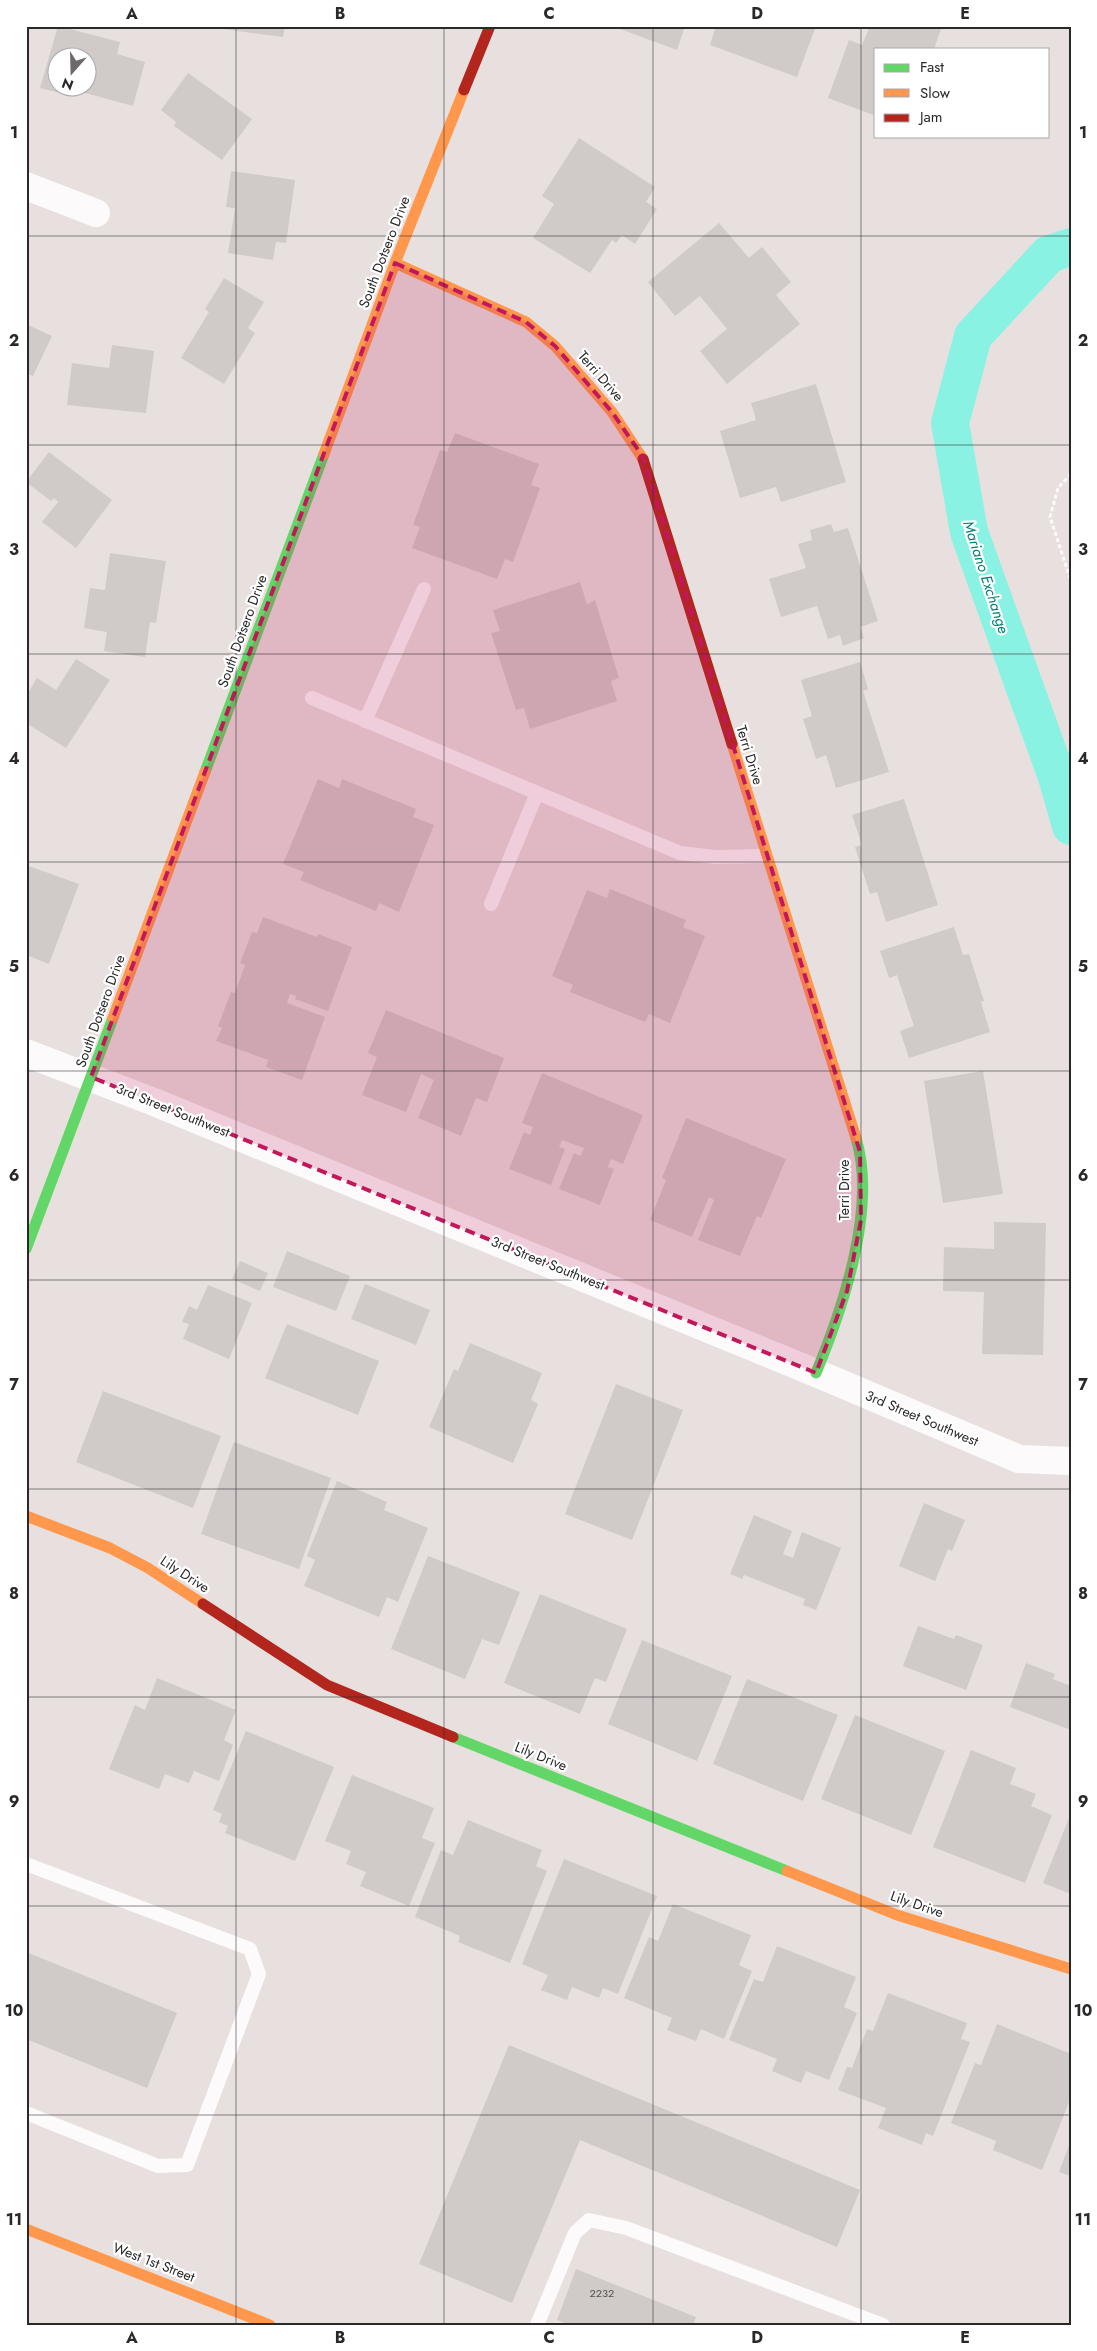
<svg xmlns="http://www.w3.org/2000/svg" width="1097" height="2351" viewBox="0 0 1097 2351" font-family="Jost,sans-serif">
<style>
.lines{fill:none;stroke-linecap:round;stroke-linejoin:round}
.canal{stroke:#8af2e3;stroke-width:38}
.building{fill:#d0cac8;fill-rule:evenodd}
.path{stroke:#fcfafa;stroke-width:3;stroke-dasharray:4 2.5;stroke-linecap:butt}
.lane{stroke:#fcfafa;stroke-width:14}
.street{stroke:#fcfafa;stroke-width:28}
.fast{stroke:#63d668;stroke-width:11}
.slow{stroke:#ff974d;stroke-width:11}
.jam{stroke:#b3261e;stroke-width:11}
.marked{fill:#c2185b;fill-opacity:0.2;stroke:#c2185b;stroke-width:4;stroke-dasharray:10 6;stroke-linejoin:round}
.grid{fill:none;stroke:#292929;stroke-width:1;stroke-opacity:0.55}
.labels{text-anchor:middle;stroke-width:4.5;stroke-linejoin:round;paint-order:stroke}
.number-label{font-size:11px;fill:#545352}
.street-label{font-size:14px;fill:#292929;stroke:#fff}
.water-label{font-size:15px;font-style:italic;fill:#058078;stroke:#fff}
.neatline{fill:none;stroke:#292929;stroke-width:2}
.grid-label{font-size:16px;text-anchor:middle;font-weight:bold;fill:#292929}
</style>
<rect width="100%" height="100%" fill="#e8e0de"/>
<g class="lines">
<!-- canal -->
<path class="canal" d="M1071,247L1049,254L973,336L950,423L969,532L1057,777L1071,826"/>
</g>
<!-- building -->
<path class="building" d="M58,26L120,42L117,54L145,62L133,106L78,91L75,97L40,88ZM58,58H88V88H58Z
M224,26H285L283,37L223,29Z
M612,26H685L677,50Z
M716,26H816L797,77L710,45Z
M870,26H942L934,49H876V116L828,98L849,40L862,45Z
M188,73L252,119L222,160L174,126L176,122L161,110Z
M579,138L655,187L646,202L657,209L635,244L622,235L616,243L612,240L590,273L533,238L554,204L542,196Z
M231,171L295,180L286,243L276,242L273,260L228,253L235,208L226,207Z
M719,223L749,258L762,247L791,282L776,295L800,324L727,384L700,351L727,329L700,296L675,316L648,282Z
M224,278L264,302L248,328L255,333L224,384L181,358L209,312L205,309Z
M26,324L52,336L33,376L26,373Z
M112,345L154,351L146,413L67,405L72,363L109,368Z
M816,384L846,482L781,502L776,487L740,498L720,431L756,420L751,403Z
M455,433L539,464L531,485L540,488L513,562L505,559L497,579L412,548L420,527L413,525L440,450L447,452Z
M49,452L112,500L76,548L42,522L58,502L54,498L51,501L26,482Z
M831,524L834,532L848,528L878,621L860,627L864,638L843,646L840,635L828,639L817,606L781,617L769,579L806,568L798,544L812,540L810,530Z
M110,553L166,561L156,623L150,622L145,657L104,651L107,632L84,628L90,588L105,590Z
M580,582L587,604L595,600L619,678L611,681L617,701L530,729L524,708L516,710L491,633L500,631L493,610Z
M76,659L110,680L66,748L26,723V696L37,678L56,690Z
M860,662L868,689L863,691L889,772L836,788L826,755L816,759L803,719L812,716L801,680Z
M318,779L339,788L342,779L416,809L413,817L434,825L399,912L379,903L376,911L300,880L304,872L283,864Z
M904,799L938,905L886,922L877,892L870,894L855,847L862,845L852,815Z
M26,865L79,884L49,964L26,955Z
M610,889L686,920L683,927L705,936L670,1023L649,1014L645,1022L570,992L573,985L552,976L587,890L607,898Z
M263,917L317,937L318,934L352,947L328,1011L295,999L296,996L290,994L287,1003L325,1017L302,1080L266,1067L268,1060L216,1041L222,1028L218,1026L231,992L235,993L245,965L240,963L252,932L257,933Z
M954,927L963,955L969,954L984,1001L981,1002L990,1032L909,1058L900,1031L914,1026L897,975L889,978L880,951Z
M386,1010L504,1058L487,1102L476,1098L461,1136L418,1118L434,1080L421,1074L406,1112L362,1095L377,1057L368,1053Z
M983,1071L1003,1194L943,1203L924,1081Z
M542,1073L643,1115L623,1164L611,1159L608,1167L614,1169L600,1205L559,1189L574,1153L580,1156L584,1148L562,1140L559,1147L565,1149L551,1185L509,1169L524,1132L530,1135L533,1127L522,1123Z
M686,1118L786,1159L761,1218L757,1216L740,1256L698,1240L714,1200L709,1197L692,1237L650,1220L666,1180L662,1178Z
M994,1222L1046,1223L1043,1355L982,1354L984,1292L943,1291L944,1247L994,1249Z
M287,1251L350,1276L336,1311L273,1287Z
M240,1261L268,1273L260,1291L232,1279Z
M365,1284L430,1310L416,1345L351,1319Z
M208,1285L252,1303L229,1359L183,1339L189,1324L182,1322L189,1306L197,1310Z
M287,1324L379,1361L358,1415L265,1378Z
M470,1343L542,1373L531,1400L538,1404L513,1463L429,1427L454,1369L458,1371Z
M616,1384L683,1410L632,1540L565,1514Z
M103,1391L221,1436L193,1508L76,1462Z
M234,1442L331,1478L299,1569L201,1534Z
M337,1481L387,1502L384,1510L428,1528L398,1602L387,1597L379,1617L304,1586L315,1560L307,1556Z
M924,1503L965,1520L952,1551L948,1549L935,1581L899,1566Z
M754,1515L792,1531L783,1554L793,1558L802,1532L841,1548L816,1610L803,1605L805,1599L744,1575L742,1579L730,1574Z
M428,1556L520,1592L499,1645L482,1639L465,1679L391,1649Z
M540,1594L627,1629L606,1682L595,1678L580,1714L504,1683Z
M918,1626L954,1639L956,1635L983,1645L966,1690L903,1666Z
M642,1640L732,1676L697,1761L608,1724Z
M1026,1663L1055,1674L1053,1679L1071,1686V1730L1010,1707Z
M157,1678L236,1710L224,1740L233,1745L219,1781L194,1771L189,1783L165,1774L159,1789L109,1769L135,1705L145,1710Z
M747,1679L838,1715L803,1801L713,1764Z
M855,1715L945,1751L911,1835L821,1799Z
M246,1731L334,1767L295,1861L225,1833L228,1826L219,1822L222,1814L213,1810Z
M971,1750L1016,1768L1010,1784L1036,1794L1031,1806L1052,1815L1025,1883L933,1847Z
M352,1775L434,1808L422,1838L435,1843L409,1906L360,1886L366,1872L346,1864L351,1851L325,1841Z
M1071,1813V1894L1043,1883Z
M468,1820L542,1850L536,1866L547,1871L510,1963L458,1942L460,1936L415,1917L441,1850L453,1855Z
M564,1859L657,1896L618,1994L603,1988L599,1998L572,1987L567,2000L541,1990L548,1975L522,1964Z
M673,1904L751,1935L739,1965L752,1971L724,2039L701,2029L696,2041L667,2030L672,2018L624,1998L649,1937L658,1941Z
M777,1946L856,1977L844,2007L857,2013L829,2080L806,2071L801,2083L772,2071L777,2059L729,2040L754,1979L763,1982Z
M26,1952L177,2013L147,2088L26,2039Z
M888,1993L967,2023L961,2039L970,2042L933,2136L926,2133L922,2145L878,2128L886,2108L838,2090L847,2067L852,2068L867,2029L873,2031Z
M997,2024L1071,2054V2097L1042,2170L993,2150L996,2141L951,2123L975,2063L981,2065Z
M509,2045L860,2190L837,2247L580,2140L512,2303L419,2264Z
M1071,2140V2176L1059,2172Z
M576,2269L696,2317L693,2325H570L557,2320Z"/>
<g class="lines">
<!-- path -->
<path class="path" d="M1071,474L1058,488L1050,517L1071,581"/>
<!-- lane -->
<path class="lane" d="M312,698L680,853L716,857L766,856
M365,721L424,589
M491,904L537,793
M26,1864L250,1949L259,1974L187,2165L158,2166L26,2113
M537,2325L575,2233L589,2220L626,2228L883,2325"/>
<!-- street -->
<path class="street" d="M26,186L96,213
M26,1053L154,1102L816,1373L1019,1459L1071,1461"/>
<!-- fast -->
<path class="fast" d="M205,772L324,454
M26,1249L113,1018
M816,1373C843,1308 877,1207 856,1138
M453,1737L787,1871"/>
<!-- slow -->
<path class="slow" d="M395,263L526,322L555,346L612,412L643,459
M324,454L395,263L464,90
M732,744L856,1138
M113,1018L205,772
M26,1516L110,1548L148,1568L203,1604
M787,1871L897,1915L1071,1969
M26,2229L270,2325"/>
<!-- jam -->
<path class="jam" d="M464,90L490,26
M643,459L732,744
M203,1604L327,1685L453,1737"/>
</g>
<!-- marked area -->
<path class="marked" d="M395,263L526,322L555,346L612,412L643,457L860,1152L861,1220L847,1291L816,1373L91,1077Z"/>
<!-- grid -->
<path class="grid" d="M236,26V2325M444,26V2325M653,26V2325M861,26V2325M26,236H1071M26,445H1071M26,654H1071M26,862H1071M26,1071H1071M26,1280H1071M26,1489H1071M26,1697H1071M26,1906H1071M26,2115H1071"/>
<g class="labels">
<!-- number labels -->
<g class="number-label">
<text x="602" y="2297">2232</text>
</g>
<!-- street labels -->
<g class="street-label">
<text transform="translate(384 252) rotate(-69)" y="5">South Dotsero Drive</text>
<text transform="translate(601 376) rotate(49)" y="5">Terri Drive</text>
<text transform="translate(242 631) rotate(-70)" y="5">South Dotsero Drive</text>
<text transform="translate(750 755) rotate(73)" y="5">Terri Drive</text>
<text transform="translate(100 1011) rotate(-70)" y="5">South Dotsero Drive</text>
<text transform="translate(173 1110) rotate(22)" y="5">3rd Street Southwest</text>
<text transform="translate(844 1190) rotate(-90)" y="5">Terri Drive</text>
<text transform="translate(548 1263) rotate(22)" y="5">3rd Street Southwest</text>
<text transform="translate(922 1418) rotate(23)" y="5">3rd Street Southwest</text>
<text transform="translate(185 1574) rotate(33)" y="5">Lily Drive</text>
<text transform="translate(541 1756) rotate(22)" y="5">Lily Drive</text>
<text transform="translate(917 1904) rotate(19)" y="5">Lily Drive</text>
<text transform="translate(154 2262) rotate(21)" y="5">West 1st Street</text>
</g>
<!-- water labels -->
<g class="water-label">
<text transform="translate(986 577) rotate(72)" y="5">Mariano Exchange</text>
</g>
</g>
<!-- border -->
<rect width="1097" height="2351" fill="none" stroke="#ffffff" stroke-width="55"/>
<!-- legend -->
<rect x="874" y="48" width="175" height="90" fill="#ffffff" stroke="#a9a9a9"/>
<rect x="884" y="64" width="25" height="8" fill="#63d668" stroke="#a9a9a9"/>
<text x="920" y="72" font-size="15" fill="#292929">Fast</text>
<rect x="884" y="89" width="25" height="8" fill="#ff974d" stroke="#a9a9a9"/>
<text x="920" y="98" font-size="15" fill="#292929">Slow</text>
<rect x="884" y="114" width="25" height="8" fill="#b3261e" stroke="#a9a9a9"/>
<text x="920" y="122" font-size="15" fill="#292929">Jam</text>
<!-- north arrow -->
<g transform="translate(72 72) rotate(200)"><circle r="24" fill="#ffffff" stroke="#a9a9a9"/>
<path d="M0-4L9 19L0 12L-9 19Z" fill="#6c6968"/>
<text y="-8" font-size="14" font-weight="bold" text-anchor="middle" fill="#292929">N</text>
</g>
<rect x="28" y="28" width="1042" height="2296" class="neatline"/>
<g class="grid-label">
<text x="132" y="19">A</text>
<text x="340" y="19">B</text>
<text x="549" y="19">C</text>
<text x="757" y="19">D</text>
<text x="965" y="19">E</text>
<text x="14" y="138">1</text>
<text x="1083" y="138">1</text>
<text x="14" y="346">2</text>
<text x="1083" y="346">2</text>
<text x="14" y="555">3</text>
<text x="1083" y="555">3</text>
<text x="14" y="764">4</text>
<text x="1083" y="764">4</text>
<text x="14" y="972">5</text>
<text x="1083" y="972">5</text>
<text x="14" y="1181">6</text>
<text x="1083" y="1181">6</text>
<text x="14" y="1390">7</text>
<text x="1083" y="1390">7</text>
<text x="14" y="1599">8</text>
<text x="1083" y="1599">8</text>
<text x="14" y="1807">9</text>
<text x="1083" y="1807">9</text>
<text x="14" y="2016">10</text>
<text x="1083" y="2016">10</text>
<text x="14" y="2225">11</text>
<text x="1083" y="2225">11</text>
<text x="132" y="2343">A</text>
<text x="340" y="2343">B</text>
<text x="549" y="2343">C</text>
<text x="757" y="2343">D</text>
<text x="965" y="2343">E</text>
</g>
</svg>
